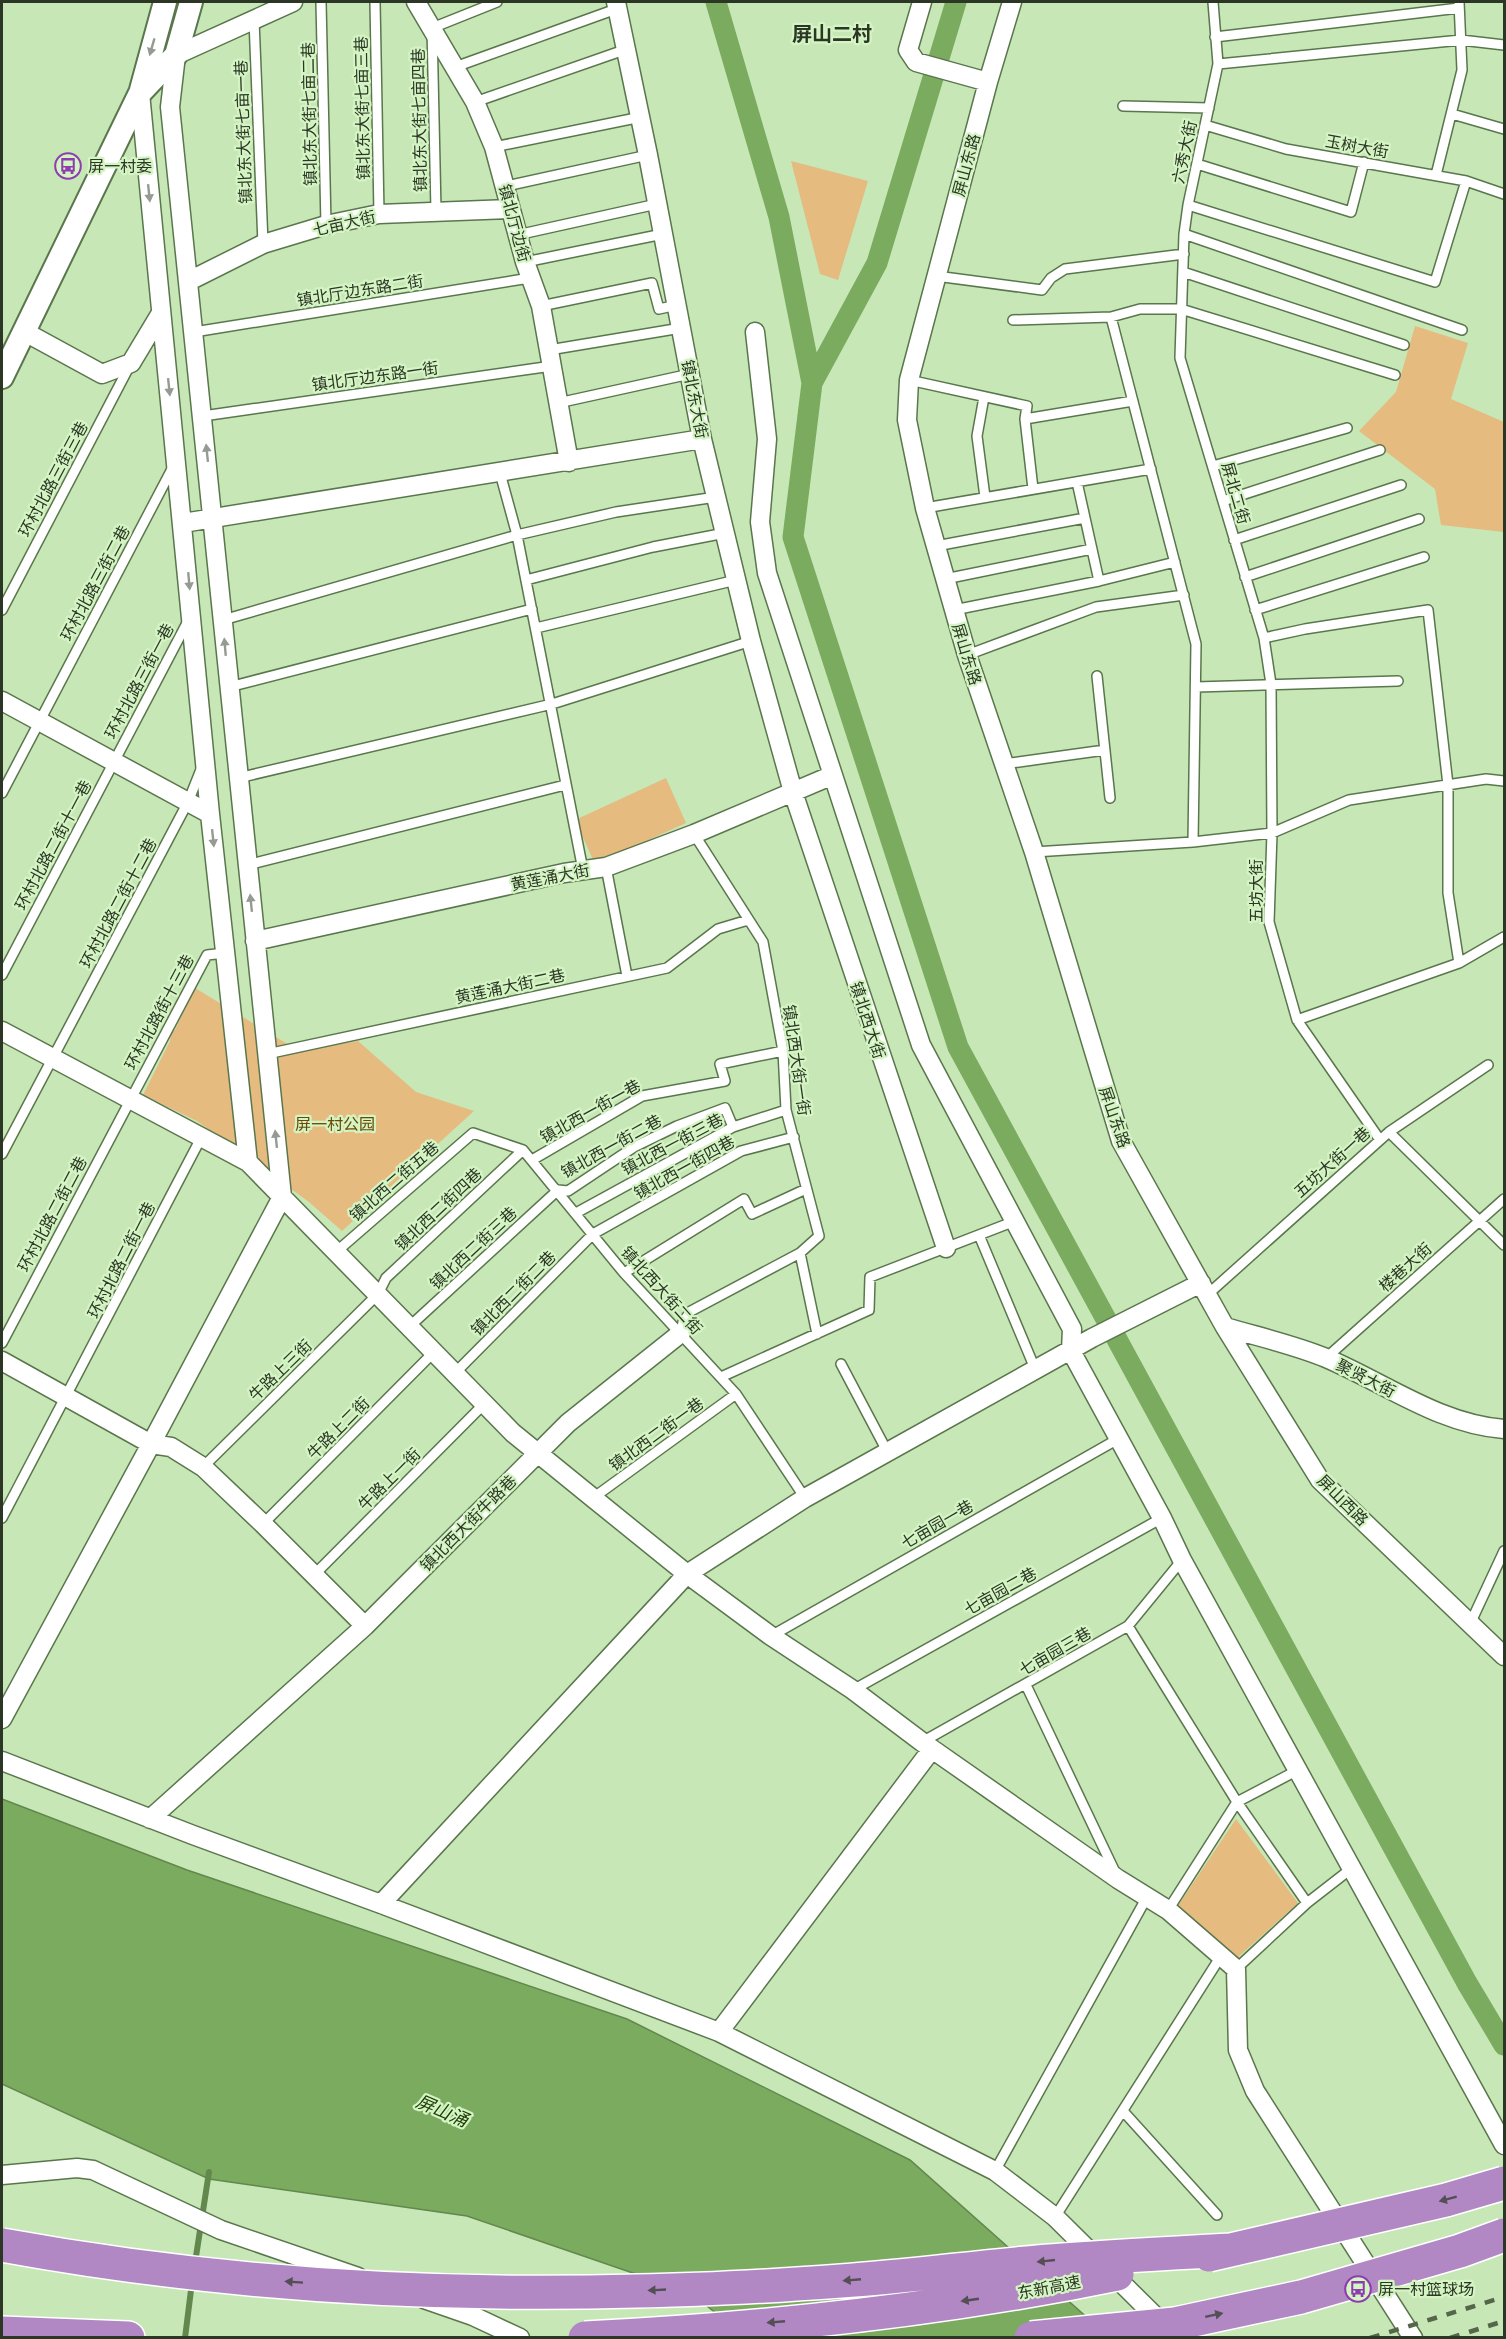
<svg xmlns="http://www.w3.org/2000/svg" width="1506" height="2339" viewBox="0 0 1506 2339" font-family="Poppins,'Noto Sans SC',sans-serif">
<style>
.green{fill:#e5bb80}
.water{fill:#7aab5e;stroke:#62884d;stroke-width:1.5}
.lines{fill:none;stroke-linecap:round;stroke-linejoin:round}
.stream{stroke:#62884d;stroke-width:6}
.canal{stroke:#7aab5e;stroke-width:21}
.service-casing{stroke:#5a764c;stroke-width:12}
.minor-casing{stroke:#5a764c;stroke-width:21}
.tertiary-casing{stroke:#5a764c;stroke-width:26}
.motorway-casing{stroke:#fff;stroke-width:36}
.service{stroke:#fff;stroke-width:9}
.minor{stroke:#fff;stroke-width:18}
.tertiary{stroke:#fff;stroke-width:22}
.motorway{stroke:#b187c4;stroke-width:33}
.rail{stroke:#55664b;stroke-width:4.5;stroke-dasharray:10 10;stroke-linecap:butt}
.motorway-bridge-casing{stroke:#fff;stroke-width:36;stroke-linecap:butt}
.motorway-bridge{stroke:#b187c4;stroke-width:33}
.oneway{fill:#959b92}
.oneway2{fill:#534f54}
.labels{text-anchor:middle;stroke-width:4.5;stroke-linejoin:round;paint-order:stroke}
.street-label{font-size:16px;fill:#2b3724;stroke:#d4f4c4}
.poi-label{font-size:16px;fill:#2b3724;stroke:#d4f4c4;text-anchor:start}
.park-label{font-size:16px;fill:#6c4804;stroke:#d4f4c4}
.water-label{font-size:18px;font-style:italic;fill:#1c3b04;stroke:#d4f4c4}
.quarter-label{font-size:20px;font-weight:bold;fill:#2b3724;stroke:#d4f4c4}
</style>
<rect width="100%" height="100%" fill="#c7e7b7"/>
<!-- green -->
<path class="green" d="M791,161L868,181L838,280L820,274Z
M1415,326L1468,343L1451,399L1504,422V532L1441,525L1435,489L1359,431L1396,392Z
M666,778L686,823L595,864L575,820Z
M195,988L299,1051L358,1041L416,1092L474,1111L342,1231L309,1202L197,1121L143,1095L170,1041L171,1031L175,1030Z
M1236,1819L1298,1903L1237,1958L1177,1907Z"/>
<!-- water -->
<path class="water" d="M2,1799L187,1870L627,2019L910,2160L1109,2337H745L691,2293L467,2216L209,2179L2,2084Z"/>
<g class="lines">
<!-- stream -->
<path class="stream" d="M195,2263L209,2172
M185,2338L192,2282"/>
<!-- canal -->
<path class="canal" d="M716,2L779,217L812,383
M956,2L877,263L812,383L793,537L958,1047L1467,1983L1504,2045"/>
<!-- service casing -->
<g class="service-casing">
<path id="service" d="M321,2L326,225
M375,2L379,214
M1213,2L1218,64L1188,205L1184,234L1180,358L1264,638L1271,684L1272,833L1269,922L1297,1020L1380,1140
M254,20L263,244
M1215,37L1459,8
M1218,64L1461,40L1504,45
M455,67L619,8
M475,102L627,49
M1123,106L1209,108
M1452,114L1504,129
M1205,125L1286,149L1466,181L1504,194
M494,147L641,117
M1197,164L1351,212L1364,162
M1436,175L1462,70L1459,2
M506,186L648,155
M1188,205L1435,282L1466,181
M436,211L432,28L497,2
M1184,234L1462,330
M517,235L657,204
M525,262L663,234
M1183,272L1404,345
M936,276L1042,290L1051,278L1065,269L1184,254
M541,306L652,283L659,309L677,305
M1111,317L1196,644L1193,842
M1013,320L1111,317L1140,309H1181L1395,375
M194,332L530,278
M549,350L681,328
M909,380L1027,406L1025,419L1033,489
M984,397L977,436L985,497
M558,403L690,374
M203,416L552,366
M1025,419L1133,401
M1213,466L1347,428
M500,473L517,535L583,870
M1077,482L1099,581
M1223,501L1380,450
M925,508L1151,469
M1234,540L1401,485
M936,546L1085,518
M1245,577L1419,519
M945,579L1092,549
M526,580L653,547L725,533
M2,610L130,365
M954,610L1099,581L1175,562
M1255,610L1424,557
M223,620L517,535L616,512L716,497
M536,628L736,580
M1264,638L1305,629L1428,610L1448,785V893L1459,963
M967,655L1096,607L1184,595
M1097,676L1110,798
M229,687L532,609
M1196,687L1398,681
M1004,764L1105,750
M238,778L552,704L751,641
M2,793L173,467
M694,834L763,942L783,1051L786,1110L819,1236L800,1253L817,1334
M1034,852L1193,842L1272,833L1349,800L1486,779L1504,781
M247,865L565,785
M606,867L627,976
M2,975L188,621
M1297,1020L1459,963L1504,937
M267,1054L667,968L718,929L748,920
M1389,1132L1504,1245
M2,1154L188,802L202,767
M532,1160L642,1096L725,1081L720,1064L783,1051
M576,1213L733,1127L786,1110
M979,1235L1036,1371
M336,1252L473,1133L523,1150L624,1273L736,1394L805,1498
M624,1273L744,1199L752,1214L806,1189
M1207,1295L1389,1132L1488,1065
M409,1327L558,1190L568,1191L634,1147L677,1126L725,1108L733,1127
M681,1333L683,1322L691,1311L800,1253
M2,1343L207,955L225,953
M1326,1358L1504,1199
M841,1364L888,1453
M455,1373L593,1234L741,1151L794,1137
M721,1377L869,1310L870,1277L1015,1221
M203,1467L378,1294L386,1278L523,1150
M593,1498L736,1394
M2,1518L201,1138
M263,1524L434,1352
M314,1575L485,1403
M1470,1624L1504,1551
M1128,1626L1237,1802L1307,1903
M771,1636L1118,1439
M1026,1685L1115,1872
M853,1690L1162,1518
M922,1742L1128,1626L1182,1560
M1168,1910L1237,1802L1298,1770
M1236,1969L1307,1903L1352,1868
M1123,2111L1217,2215
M995,2171L1147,1897
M1055,2217L1221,1956"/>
</g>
<!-- minor casing -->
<g class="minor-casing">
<path id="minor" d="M416,2L475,102L494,147L525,262L541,306L569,462
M616,2L648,155L702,439L751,641L793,792L946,1248
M922,2L908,50L916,62L988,82
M1012,2L988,82L909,380L907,420L925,508L967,655L1034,852L1121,1141L1225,1327L1320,1480L1504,1656
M140,93L210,814L248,1162
M189,281L263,244L326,225L379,214L510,209
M25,332L102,374L131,363L161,313
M755,332L767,439L760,522L767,573L921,1045L1072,1329L1071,1351L1162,1518L1182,1560L1504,2145
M183,523L702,439
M2,701L210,814
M255,941L564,873L606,867L694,834L833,775
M2,1031L248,1162L513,1433L593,1498L687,1574L771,1636L853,1690L922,1742L1118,1879L1168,1910L1236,1969L1238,2050L1255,2091L1413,2338
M1225,1327C1259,1337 1295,1345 1326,1358C1385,1383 1439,1424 1504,1429
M2,1361L151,1444L171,1447L203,1467L263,1524L365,1626
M2,1719L151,1444L282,1197L170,107L176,55L293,2
M2,1761L193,1835L381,1904L719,2032L995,2171L1055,2217L1165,2326
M150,1819L365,1626L568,1423L681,1333
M381,1904L687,1574L805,1498L1092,1338L1201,1283
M719,2032L932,1749
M2,2175L77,2168L93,2170L221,2230L358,2277
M424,2299L473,2316L520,2338"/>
</g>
<!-- tertiary casing -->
<g class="tertiary-casing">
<path id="tertiary" d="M141,90L165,2
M2,377L140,93L176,55L191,2"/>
</g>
<!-- motorway casing -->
<g class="motorway-casing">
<path id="motorway" d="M2,2333L128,2338"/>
</g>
<!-- service -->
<use href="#service" class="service"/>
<!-- minor -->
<use href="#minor" class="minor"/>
<!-- tertiary -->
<use href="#tertiary" class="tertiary"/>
<!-- motorway -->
<use href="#motorway" class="motorway"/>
<!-- rail -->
<path class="rail" d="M1370,2338L1504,2297
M1450,2338L1504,2321"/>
<!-- motorway-bridge casing -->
<g class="motorway-bridge-casing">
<path id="motorway-bridge" d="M2,2245C210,2283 425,2297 637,2291C705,2290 773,2286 841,2281C915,2276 989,2265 1063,2260C1118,2256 1174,2253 1230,2250
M1209,2255L1446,2200L1504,2183
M585,2338C763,2329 943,2310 1117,2274
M1031,2338L1175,2324L1301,2297L1460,2251L1504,2235"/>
</g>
<!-- motorway-bridge -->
<use href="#motorway-bridge" class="motorway-bridge"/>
</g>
<!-- one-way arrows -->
<defs><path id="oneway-solid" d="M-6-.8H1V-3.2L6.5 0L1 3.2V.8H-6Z" transform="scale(1.5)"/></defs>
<g class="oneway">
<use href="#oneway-solid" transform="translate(152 47) rotate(106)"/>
<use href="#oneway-solid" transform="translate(149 193) rotate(84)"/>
<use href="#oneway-solid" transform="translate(169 387) rotate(84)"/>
<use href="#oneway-solid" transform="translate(207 453) rotate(-96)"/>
<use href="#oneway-solid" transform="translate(189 581) rotate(85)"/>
<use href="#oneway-solid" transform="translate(225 647) rotate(-95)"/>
<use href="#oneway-solid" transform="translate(213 838) rotate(84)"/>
<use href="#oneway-solid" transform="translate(251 903) rotate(-96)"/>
<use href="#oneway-solid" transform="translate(276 1139) rotate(-96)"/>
</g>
<g class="oneway2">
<use href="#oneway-solid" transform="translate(1448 2199) rotate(165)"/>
<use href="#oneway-solid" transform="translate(1046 2261) rotate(174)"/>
<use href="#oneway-solid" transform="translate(852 2280) rotate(175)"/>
<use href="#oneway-solid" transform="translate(294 2282) rotate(-176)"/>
<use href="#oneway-solid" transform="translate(657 2290) rotate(177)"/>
<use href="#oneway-solid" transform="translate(970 2300) rotate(172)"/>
<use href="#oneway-solid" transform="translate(1214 2315) rotate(-12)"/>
<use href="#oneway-solid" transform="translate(776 2322) rotate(175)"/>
</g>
<!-- icons -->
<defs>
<g id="bus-ring" transform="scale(1.35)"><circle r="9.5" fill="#d4f4c4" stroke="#8d3dad" stroke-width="1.5"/><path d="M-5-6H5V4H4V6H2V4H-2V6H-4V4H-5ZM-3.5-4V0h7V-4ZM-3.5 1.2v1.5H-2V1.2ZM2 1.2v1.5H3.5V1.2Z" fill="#8d3dad"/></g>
</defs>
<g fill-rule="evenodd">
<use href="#bus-ring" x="68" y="166"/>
<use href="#bus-ring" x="1358" y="2289"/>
</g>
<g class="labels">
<!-- street labels -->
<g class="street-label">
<text transform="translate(362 108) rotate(-91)" y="6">镇北东大街七亩三巷</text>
<text transform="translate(309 114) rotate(-91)" y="6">镇北东大街七亩二巷</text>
<text transform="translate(419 120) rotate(-91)" y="6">镇北东大街七亩四巷</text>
<text transform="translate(243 132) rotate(-92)" y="6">镇北东大街七亩一巷</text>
<text transform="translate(1357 146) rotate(10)" y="6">玉树大街</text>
<text transform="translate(1184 152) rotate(-78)" y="6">六秀大街</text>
<text transform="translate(966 165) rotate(-75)" y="6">屏山东路</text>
<text transform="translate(344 223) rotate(-13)" y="6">七亩大街</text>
<text transform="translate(515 223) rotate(75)" y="6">镇北厅边街</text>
<text transform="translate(360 290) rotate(-9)" y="6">镇北厅边东路二街</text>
<text transform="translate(375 376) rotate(-8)" y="6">镇北厅边东路一街</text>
<text transform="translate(695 399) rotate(79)" y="6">镇北东大街</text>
<text transform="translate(53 479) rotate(-62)" y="6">环村北路三街三巷</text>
<text transform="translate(1236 493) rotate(74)" y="6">屏北二街</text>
<text transform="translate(95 583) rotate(-62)" y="6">环村北路三街二巷</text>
<text transform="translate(967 654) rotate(73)" y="6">屏山东路</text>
<text transform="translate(139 681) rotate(-62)" y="6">环村北路三街一巷</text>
<text transform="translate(53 845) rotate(-62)" y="6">环村北路二街十一巷</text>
<text transform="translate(550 877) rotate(-11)" y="6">黄莲涌大街</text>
<text transform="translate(1256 891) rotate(-90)" y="6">五坊大街</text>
<text transform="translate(118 903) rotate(-62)" y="6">环村北路二街十二巷</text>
<text transform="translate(510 986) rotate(-12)" y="6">黄莲涌大街二巷</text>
<text transform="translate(159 1012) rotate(-62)" y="6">环村北路街十三巷</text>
<text transform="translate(868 1020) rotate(72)" y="6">镇北西大街</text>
<text transform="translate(797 1060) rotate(82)" y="6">镇北西大街一街</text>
<text transform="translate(590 1111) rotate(-29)" y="6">镇北西一街一巷</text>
<text transform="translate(1115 1117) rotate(71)" y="6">屏山东路</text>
<text transform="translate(672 1144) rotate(-28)" y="6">镇北西一街三巷</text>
<text transform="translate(611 1146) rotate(-29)" y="6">镇北西一街二巷</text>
<text transform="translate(1332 1162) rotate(-42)" y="6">五坊大街一巷</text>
<text transform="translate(684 1167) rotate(-29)" y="6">镇北西一街四巷</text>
<text transform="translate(394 1181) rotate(-41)" y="6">镇北西二街五巷</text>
<text transform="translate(438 1209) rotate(-43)" y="6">镇北西二街四巷</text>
<text transform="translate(52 1214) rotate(-62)" y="6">环村北路二街二巷</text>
<text transform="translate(473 1248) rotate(-43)" y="6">镇北西二街三巷</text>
<text transform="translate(121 1260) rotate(-63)" y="6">环村北路二街一巷</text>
<text transform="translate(1405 1267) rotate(-42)" y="6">楼巷大街</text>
<text transform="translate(662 1290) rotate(48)" y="6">镇北西大街二街</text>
<text transform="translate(513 1293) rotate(-45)" y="6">镇北西二街二巷</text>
<text transform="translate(280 1370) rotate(-44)" y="6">牛路上三街</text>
<text transform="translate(1366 1378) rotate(27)" y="6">聚贤大街</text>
<text transform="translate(338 1428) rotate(-45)" y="6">牛路上二街</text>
<text transform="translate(656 1434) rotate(-36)" y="6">镇北西二街一巷</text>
<text transform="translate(389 1479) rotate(-45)" y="6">牛路上一街</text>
<text transform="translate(1343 1500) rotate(45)" y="6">屏山西路</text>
<text transform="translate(468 1523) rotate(-45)" y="6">镇北西大街牛路巷</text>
<text transform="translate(937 1524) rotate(-30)" y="6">七亩园一巷</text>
<text transform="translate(1000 1591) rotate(-29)" y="6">七亩园二巷</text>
<text transform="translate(1055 1651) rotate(-30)" y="6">七亩园三巷</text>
<text transform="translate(1049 2287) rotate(-11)" y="6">东新高速</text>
</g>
<!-- poi labels -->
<g class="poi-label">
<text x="88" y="172">屏一村委</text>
<text x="1378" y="2295">屏一村篮球场</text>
</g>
<!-- park labels -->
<g class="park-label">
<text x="335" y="1130">屏一村公园</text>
</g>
<!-- water labels -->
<g class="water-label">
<text transform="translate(442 2111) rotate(23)" y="6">屏山涌</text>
</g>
<!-- quarter labels -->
<g class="quarter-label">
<text x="832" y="41">屏山二村</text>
</g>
</g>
<!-- border -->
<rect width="1506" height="2339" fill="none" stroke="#2b3724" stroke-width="6"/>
</svg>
